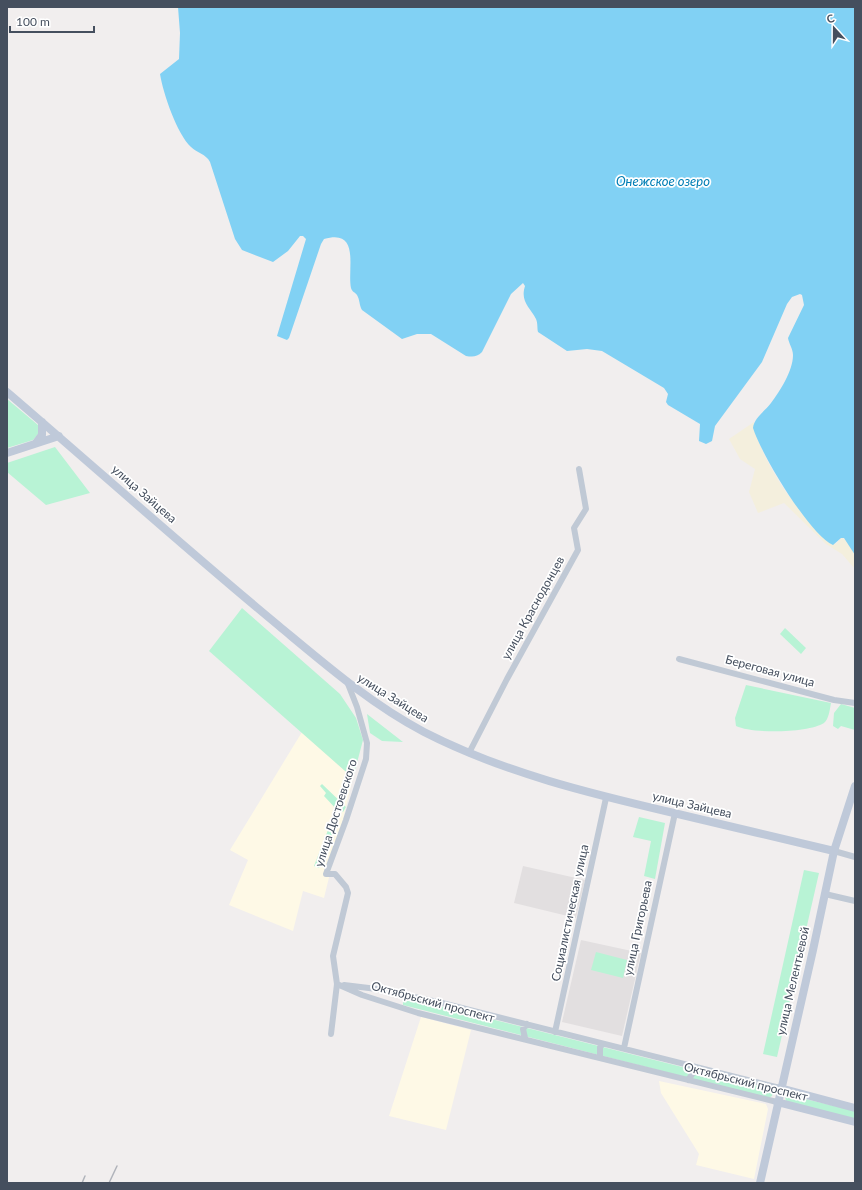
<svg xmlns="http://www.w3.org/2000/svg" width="862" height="1190" viewBox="0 0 862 1190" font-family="Lato,sans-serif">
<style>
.commercial{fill:#fef9e6}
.education{fill:#e2dfe0}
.green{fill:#b8f3d5}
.sand{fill:#f4efdd}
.water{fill:#81d1f4}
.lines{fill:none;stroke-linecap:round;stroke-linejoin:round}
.street{stroke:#c0c9d5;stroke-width:6}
.secondary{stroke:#bfc9d9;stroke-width:8}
.rail{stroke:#b0b3ba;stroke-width:1.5}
.labels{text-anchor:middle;stroke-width:3.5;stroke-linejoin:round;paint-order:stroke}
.street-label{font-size:12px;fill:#454f5e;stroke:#fff}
.water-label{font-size:13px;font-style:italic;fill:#007eb5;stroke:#fff}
</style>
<rect width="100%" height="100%" fill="#f1eeee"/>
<!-- commercial -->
<path class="commercial" d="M302,732L353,778L324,898L303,891L293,931L229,905L248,860L230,850Z
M421,1017L471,1030L446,1130L389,1116Z
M659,1081L766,1104L768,1109L754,1179L696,1165L699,1154L661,1093Z"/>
<!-- education -->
<path class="education" d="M523,866L585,880L576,918L514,903Z
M581,940L641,953L622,1036L562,1022Z"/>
<!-- green -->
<path class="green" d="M7,399L38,425L39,433L33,440L7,448Z
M55,447L90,493L46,505L7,472V463Z
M242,608L340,694L356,718L363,740L353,778L209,651Z
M785,628L806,648L801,654L780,634Z
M746,685L831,703C830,708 829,719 824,723C808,733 753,734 736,726L735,718Z
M841,704L855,708V730L841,726L838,729L833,726L834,713Z
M367,714L403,742L382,741L370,733Z
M322,784L346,807L343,812L338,811L324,796L326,793L320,786Z
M639,817L665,823L655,879L644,876L651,841L633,837Z
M330,825L335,827L319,868L314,866Z
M804,870L819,873L777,1057L763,1054Z
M596,952L627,960L623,978L591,970Z
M403,998H407L770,1089L773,1092L772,1096L768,1098L403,1005Z
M789,1095L855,1111V1119L786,1102L785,1096Z"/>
<!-- sand -->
<path class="sand" d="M754,422C753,439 779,484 790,497C804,514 821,528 836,544L841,538L846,539L855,555V569L842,554L826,544L784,503L758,513L749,492L755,469L740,459L729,439Z"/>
<!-- water -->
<path class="water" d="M178,7H855V555L844,538H841L833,545C809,534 761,454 753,428C754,418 765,411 771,403C780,391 793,371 793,355C793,349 789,344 788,338L804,305L802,295L800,294L792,297L787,304L762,362L715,426L712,441L706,444L699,441L700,424L668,405L666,402L668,394L664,388L602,351L587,349L567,351L538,332C537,328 538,324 536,319C530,307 520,302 525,286L523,283L511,294L482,352C477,357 473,357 466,356L431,334H417L402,339L362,310C359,305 360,300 357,295C355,292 352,292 351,288C347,269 361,228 324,239L321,244L289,338L287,340L277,336L306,239L303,236H300L288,251L273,262L242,250L235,239L210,162C206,154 197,153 191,147C177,134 163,93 160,74L179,59L180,33Z"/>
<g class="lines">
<!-- street -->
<path class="street" d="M679,659L834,700L855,703
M469,753L507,679L578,550L574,528L586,509L579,469
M834,851L855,857
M825,894L855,901
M337,984L362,995L418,1013L777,1102
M344,985L377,989L442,1003L780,1088
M555,1032L606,798
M331,1034L337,984L333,956L348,893L346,887L335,874H326L346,820L366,759L367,743L357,707L348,684
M525,1038L523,1029L527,1024
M624,1048L675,813
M600,1058V1047L603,1044
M688,1080L693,1073L692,1066"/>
<!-- secondary -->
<path class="secondary" d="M7,392C98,470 187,550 279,626C326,665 371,704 424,732C504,773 592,794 678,814C730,826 782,839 834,851
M36,443L42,435V422
M7,453L59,436
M780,1088L855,1108
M777,1102L855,1122
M760,1183L813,950L834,851L855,786"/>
<!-- rail -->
<path class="rail" d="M82,1183L85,1176
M109,1183L117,1166"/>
</g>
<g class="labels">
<!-- street labels -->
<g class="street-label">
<text transform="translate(144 494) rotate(41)" y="4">улица Зайцева</text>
<text transform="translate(533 608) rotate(-61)" y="4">улица Краснодонцев</text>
<text transform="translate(770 671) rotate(15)" y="4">Береговая улица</text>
<text transform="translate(393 698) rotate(32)" y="4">улица Зайцева</text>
<text transform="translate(692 805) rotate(13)" y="4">улица Зайцева</text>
<text transform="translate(336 813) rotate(-72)" y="4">улица Достоевского</text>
<text transform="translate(570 913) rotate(-78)" y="4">Социалистическая улица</text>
<text transform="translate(638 928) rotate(-78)" y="4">улица Григорьева</text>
<text transform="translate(793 981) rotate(-77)" y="4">улица Мелентьевой</text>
<text transform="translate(433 1002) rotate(15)" y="4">Октябрьский проспект</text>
<text transform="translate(746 1082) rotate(14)" y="4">Октябрьский проспект</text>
</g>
<!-- water labels -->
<g class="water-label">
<text x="663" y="186">Онежское озеро</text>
</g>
</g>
<!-- border -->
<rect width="862" height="1190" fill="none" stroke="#454f5e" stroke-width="16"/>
<!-- north arrow -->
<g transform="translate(834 28) rotate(339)" stroke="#ffffff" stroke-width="3" paint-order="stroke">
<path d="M0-3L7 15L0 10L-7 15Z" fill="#454f5e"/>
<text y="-6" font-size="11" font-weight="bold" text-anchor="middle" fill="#454f5e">С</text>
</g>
<!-- scale -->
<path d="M10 26v6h84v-6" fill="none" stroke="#454f5e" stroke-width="2"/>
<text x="16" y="26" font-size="12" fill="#454f5e" stroke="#ffffff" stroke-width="3" paint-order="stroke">100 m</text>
</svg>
